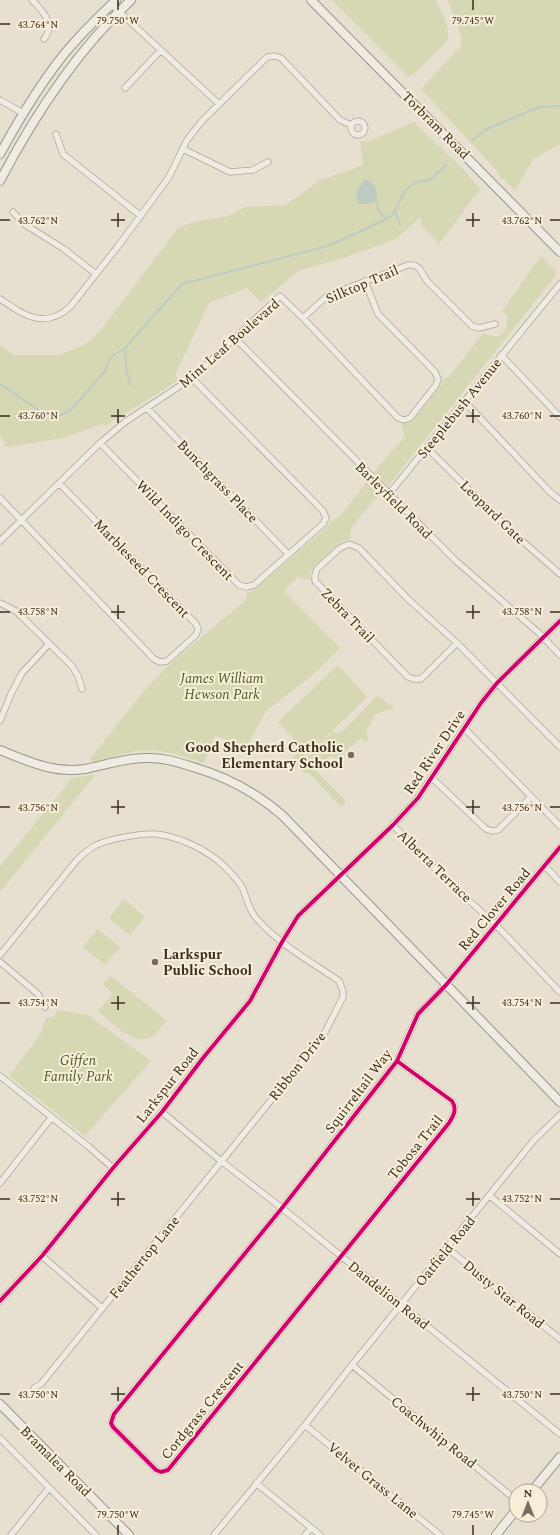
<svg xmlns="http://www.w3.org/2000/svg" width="560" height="1535" viewBox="0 0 560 1535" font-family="Spectral,serif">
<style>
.green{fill:#d6d7b3}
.water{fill:#bcccc2}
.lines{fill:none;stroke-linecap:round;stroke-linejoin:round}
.stream{stroke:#bcccc2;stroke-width:2}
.street-casing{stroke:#ada599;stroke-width:7}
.secondary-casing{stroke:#9c958a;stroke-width:10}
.street{stroke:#efebe3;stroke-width:5.5}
.secondary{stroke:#efebe3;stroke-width:8}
.cycleway-casing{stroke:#f7eed8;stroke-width:6}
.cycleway{stroke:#d6006c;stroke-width:4}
.ticks{fill:none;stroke:#3d2e20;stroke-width:1.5}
.poi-dot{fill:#786c5e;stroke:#f7eed8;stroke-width:1.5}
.labels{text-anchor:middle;stroke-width:4;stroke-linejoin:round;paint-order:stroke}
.street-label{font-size:14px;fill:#3d2e20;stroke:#f7eed8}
.park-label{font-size:14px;font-style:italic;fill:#4d5a26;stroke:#f7eed8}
.poi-label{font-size:14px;font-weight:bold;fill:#3d2e20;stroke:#f7eed8;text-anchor:end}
.ticks-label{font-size:10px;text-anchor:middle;fill:#3d2e20;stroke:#f7eed8;stroke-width:4;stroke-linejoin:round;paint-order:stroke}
</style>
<rect width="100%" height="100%" fill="#e7e0d1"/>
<!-- green -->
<path class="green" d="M332,0H436C441,12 453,30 446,42L414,74L408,77Z
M448,0H560V144L533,159L515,191L504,179L502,180L496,170L421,89L461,46L462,38Z
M414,122L463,169L480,189L439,244L421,225V217L396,239L341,259L300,270L261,302L247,288L209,303L175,375L179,380L105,426L102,424L63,438L6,447L0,435V345L14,355H58L83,346L100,331L179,227L199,221L226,217L245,207L286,205L319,181L363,165L360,141L367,142Z
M541,256L557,272L553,279L388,486L374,472L405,436L401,424L410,423L414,420L441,385L442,379L449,377L483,333C499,341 508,334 507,317L502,311Z
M367,482L379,494L351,528L350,539L342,541L312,568L310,573L309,580L297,577L284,591L340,648L314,674L266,711L247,746L215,736L204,763C182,756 160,748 137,751C121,754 106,759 91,762L90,759L144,691L169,665L246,600L247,593L254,590L326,528L330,522L340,516Z
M338,665L367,697L308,754L278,722Z
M377,696L394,707L393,709C386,709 382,713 376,714L373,717L374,719C368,726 365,730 368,739L365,743L361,738L336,760L331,755L315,770L346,801L341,807L309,773H304L290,760L299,751L307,757L333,731L337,734L340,731H343Z
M95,775L0,892V866L65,787L71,778Z
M124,899L145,917L130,935L109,918Z
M98,929L120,947L105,965L83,947Z
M111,976L167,1021C162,1026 157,1033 152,1037C133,1047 110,1021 98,1011L111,996V992L103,984Z
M57,1010L88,1015L151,1061L85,1136L9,1076L40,1035L46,1017H53Z"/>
<!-- water -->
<path class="water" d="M364,180H369L375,186L378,200L368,204H358L356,193Z"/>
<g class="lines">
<!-- stream -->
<path class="stream" d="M472,141L485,130L539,107L560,106
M375,200L380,213L387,219
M395,210L400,225
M125,348L126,368L131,386
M0,384L46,415L57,417L71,410L105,371L110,358L125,348L182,284L328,246L387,219L393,214L406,189L417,182L430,180L446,165"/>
<!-- street casing -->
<g class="street-casing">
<path id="street" d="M32,0C43,11 56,25 44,39
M111,4L219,104
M125,88L160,51
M0,100L23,113
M351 128a7 7 0 1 1 14 0a7 7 0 1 1-14 0Z
M56,134L63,154L141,216
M183,149L230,172L253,170L268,162
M13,212L24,224L64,249L96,274
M0,299C24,315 44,330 70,307L119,245L169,177L187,140L202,121L267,57L275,56L281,58L340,120L351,125
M303,318L327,296L408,265H414L419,268L427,281L472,326L479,328L495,324
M234,337L455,560L539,633L560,655
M501,355L560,417
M464,401L550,492L560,500
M147,408L288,554
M100,443L239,585L246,587L254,585L323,524L326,518L323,511L192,378
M427,448L512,532L560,574
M388,495L560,284
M0,498L154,659L160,662L167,661L196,635L198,629L196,624L59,483
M0,541L100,443L125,422L192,378L280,296L303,318L398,418L404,420L410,418L436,385L438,379L435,372L378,314L365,281
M0,603L16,611L72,666L78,676L82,689
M457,643L421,679H413L408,677L315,581V575L317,569L340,548L349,544L359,548L408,599L457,643L560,747
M0,721L11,694L22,673L49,644
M464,728L560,826
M432,778L486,829L492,831L498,830L531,797
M393,825L442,876L495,924L560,992
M545,866L560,882
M0,955L77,860C83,854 89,849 96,845C110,839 141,833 156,834C180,837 206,849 224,866C230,872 239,881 243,889C247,899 249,911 257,919C279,944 311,962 339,981L343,991V997L323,1036L41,1384L34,1388
M0,962L38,994L45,1007
M397,1061L452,1101C457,1109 454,1115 449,1123L168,1470L161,1472L156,1470L113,1427L111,1423L114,1414L282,1208L397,1061L418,1014L446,985L560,847
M0,1076L89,1147L113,1168
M162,1112L221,1161L282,1208L560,1434
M0,1183L51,1118
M490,1196L560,1254
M447,1248L560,1339
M42,1256L102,1308
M0,1301L42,1256L113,1168L162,1112L203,1058L250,1001L282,942L298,916L393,825L418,798L481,703L497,683L560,621
M352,1365L516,1500
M305,1425L440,1535
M0,1438L96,1535
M256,1483L320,1535
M11,1535L49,1488
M214,1535L305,1425L352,1365L534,1140L560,1115
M305,1535L311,1528"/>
</g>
<!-- secondary casing -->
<g class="secondary-casing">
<path id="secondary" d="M311,0L560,252
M0,154C19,119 40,84 65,53C80,35 98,17 116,0
M0,181C35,114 76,51 131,0
M0,750C27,761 55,774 85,769C105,765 125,758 145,758C162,757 177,762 193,767C227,777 256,792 283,816L560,1102
M0,1404L129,1535
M532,1491L560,1457
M496,1535L516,1510"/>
</g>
<!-- street -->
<use href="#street" class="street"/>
<!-- secondary -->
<use href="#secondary" class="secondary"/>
<!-- cycleway casing -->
<g class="cycleway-casing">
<path id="cycleway" d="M397,1061L452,1101C457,1109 454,1115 449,1123L168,1470L161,1472L156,1470L113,1427L111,1423L114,1414L282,1208L397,1061L418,1014L446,985L560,847
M0,1301L42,1256L113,1168L162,1112L203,1058L250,1001L282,942L298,916L393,825L418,798L481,703L497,683L560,621"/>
</g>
<!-- cycleway -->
<use href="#cycleway" class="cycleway"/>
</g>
<!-- ticks -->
<path class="ticks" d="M118,0V10M473,0V10M0,24H10M118,213V227M473,213V227M0,220H10M111,220H125M466,220H480M550,220H560M118,409V423M473,409V423M0,416H10M111,416H125M466,416H480M550,416H560M118,605V619M473,605V619M0,612H10M111,612H125M466,612H480M550,612H560M118,800V814M473,800V814M0,807H10M111,807H125M466,807H480M550,807H560M118,996V1010M473,996V1010M0,1003H10M111,1003H125M466,1003H480M550,1003H560M118,1192V1206M473,1192V1206M0,1199H10M111,1199H125M466,1199H480M550,1199H560M118,1387V1401M473,1387V1401M0,1394H10M111,1394H125M466,1394H480M550,1394H560M118,1525V1535M473,1525V1535"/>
<!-- markers -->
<g class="poi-dot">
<circle cx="351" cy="755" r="4"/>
<circle cx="155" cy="962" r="4"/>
</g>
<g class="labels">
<!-- street labels -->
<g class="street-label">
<text transform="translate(436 125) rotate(45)" y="5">Torbram Road</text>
<text transform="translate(362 284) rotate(-23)" y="5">Silktop Trail</text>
<text transform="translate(229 343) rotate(-41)" y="5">Mint Leaf Boulevard</text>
<text transform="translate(459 408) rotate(-51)" y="5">Steeplebush Avenue</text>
<text transform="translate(218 481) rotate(46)" y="5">Bunchgrass Place</text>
<text transform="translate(394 500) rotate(45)" y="5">Barleyfield Road</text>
<text transform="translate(493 512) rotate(44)" y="5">Leopard Gate</text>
<text transform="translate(185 530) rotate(46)" y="5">Wild Indigo Crescent</text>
<text transform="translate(142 568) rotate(46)" y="5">Marbleseed Crescent</text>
<text transform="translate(348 615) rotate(46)" y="5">Zebra Trail</text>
<text transform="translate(434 752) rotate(-56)" y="5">Red River Drive</text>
<text transform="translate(435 866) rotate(44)" y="5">Alberta Terrace</text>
<text transform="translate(494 909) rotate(-50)" y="5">Red Clover Road</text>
<text transform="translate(297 1066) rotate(-52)" y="5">Ribbon Drive</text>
<text transform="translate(167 1085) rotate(-52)" y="5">Larkspur Road</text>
<text transform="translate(358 1091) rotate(-53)" y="5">Squirreltail Way</text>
<text transform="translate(415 1147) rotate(-51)" y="5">Tobosa Trail</text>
<text transform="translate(445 1251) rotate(-51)" y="5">Oatfield Road</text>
<text transform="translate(144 1257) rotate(-51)" y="5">Feathertop Lane</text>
<text transform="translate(504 1294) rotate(39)" y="5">Dusty Star Road</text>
<text transform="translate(389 1295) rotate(39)" y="5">Dandelion Road</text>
<text transform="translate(202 1410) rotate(-51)" y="5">Cordgrass Crescent</text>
<text transform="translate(434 1432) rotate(39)" y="5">Coachwhip Road</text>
<text transform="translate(56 1461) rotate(45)" y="5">Bramalea Road</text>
<text transform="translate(373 1480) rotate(39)" y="5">Velvet Grass Lane</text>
</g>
<!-- park labels -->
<g class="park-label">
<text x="222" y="683">James William<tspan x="222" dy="16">Hewson Park</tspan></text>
<text x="78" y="1065">Giffen<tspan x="78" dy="16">Family Park</tspan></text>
</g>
<!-- poi labels -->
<g class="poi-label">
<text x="343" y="752">Good Shepherd Catholic<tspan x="343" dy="16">Elementary School</tspan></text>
<text x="163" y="959" text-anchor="start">Larkspur<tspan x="163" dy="16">Public School</tspan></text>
</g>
</g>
<g class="ticks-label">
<text x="118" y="24">79.750°W</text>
<text x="473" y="24">79.745°W</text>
<text x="38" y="28">43.764°N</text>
<text x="38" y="224">43.762°N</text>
<text x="522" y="224">43.762°N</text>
<text x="38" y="419">43.760°N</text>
<text x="522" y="419">43.760°N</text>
<text x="38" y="615">43.758°N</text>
<text x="522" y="615">43.758°N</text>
<text x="38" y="811">43.756°N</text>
<text x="522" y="811">43.756°N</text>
<text x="38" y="1006">43.754°N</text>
<text x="522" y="1006">43.754°N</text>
<text x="38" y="1202">43.752°N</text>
<text x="522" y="1202">43.752°N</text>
<text x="38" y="1398">43.750°N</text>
<text x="522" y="1398">43.750°N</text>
<text x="118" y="1518">79.750°W</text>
<text x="473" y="1518">79.745°W</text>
</g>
<!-- north arrow -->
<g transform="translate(528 1503)"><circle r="19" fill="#f7eed8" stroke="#ada18e"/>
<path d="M0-3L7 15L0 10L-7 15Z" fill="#786c5e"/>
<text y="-6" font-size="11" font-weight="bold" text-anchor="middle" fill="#3d2e20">N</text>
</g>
</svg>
